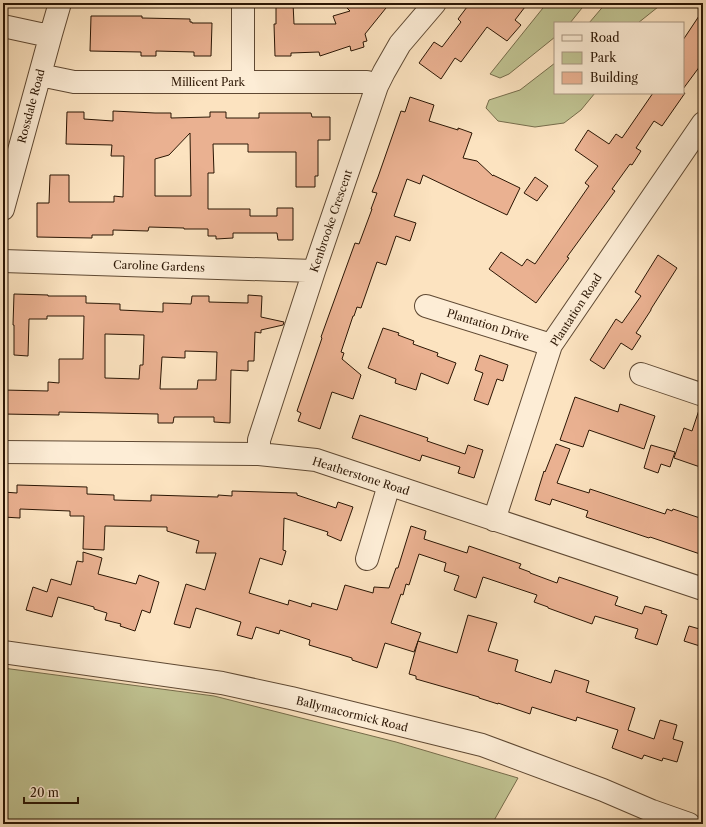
<svg xmlns="http://www.w3.org/2000/svg" width="706" height="827" viewBox="0 0 706 827" font-family="'Libre Caslon Text',serif">
<style>
.green{fill:#c0c392;stroke:#766c4b}
.building{fill:#eab191;stroke:#2b1604;fill-rule:evenodd}
.lines{fill:none;stroke-linecap:round;stroke-linejoin:round}
.minor-casing{stroke:#5f4933;stroke-width:24}
.minor{stroke:#fdedd6;stroke-width:22}
.labels{text-anchor:middle;stroke-width:3.5;stroke-linejoin:round;paint-order:stroke}
.street-label{font-size:11px;fill:#2b1604;stroke:#fdedd6}
</style>
<rect width="100%" height="100%" fill="#fce3c0"/>
<filter id="stains"><feTurbulence type="fractalNoise" baseFrequency=".005" numOctaves="4"/><feColorMatrix values="0 0 0 0 .2 0 0 0 0 .09 0 0 0 0 .02 0 0 0 .5 -.17"/></filter>
<radialGradient id="worn" r=".72"><stop offset=".6" stop-color="#630" stop-opacity="0"/><stop offset="1" stop-color="#630" stop-opacity=".3"/></radialGradient>
<!-- green -->
<path class="green" d="M547,3H586L570,23H555V37L509,74L500,78L490,74Z
M606,3H663L638,23H589Z
M555,63V93H595L581,110L564,123L535,127L498,121L486,108L489,100L520,90Z
M3,668L214,696L396,742L518,778L492,824H3Z"/>
<!-- building -->
<path class="building" d="M276,3H293L294,24H336L333,16L350,11L342,3H390L365,34L367,41L363,42L364,47L351,51L350,46L320,56L319,52L291,53V56H275L274,24H276Z
M470,3H528L515,20L521,25L507,41L487,27L461,62L455,58L441,79L419,63L434,42L442,47L461,22L458,19Z
M703,10V62L683,89V40Z
M91,16H142V18L190,19V22H192V23H212L211,56H194V52L156,51V56H141V52L90,51Z
M653,93H685L662,126L654,121L636,148L641,151L632,165L630,164L612,189L615,191L567,257L569,258L536,303L489,269L501,252L522,266L527,259L535,264L589,186L585,183L598,166L575,150L588,130L609,144L616,134L622,138Z
M410,97L434,105L429,121L458,130V128L472,133L463,158L477,161L493,176V175L520,188L507,215L423,175L420,184L407,179L394,216L416,223L410,241L396,236L386,265L377,262L361,308L357,307L354,316H353L341,352L344,353L342,359L361,375L353,399L332,392L320,429L298,421L301,413L297,411L322,338L321,337L330,312L355,243L359,244L372,209H371L377,193L372,192L378,177L401,111L405,112Z
M113,111L155,113H171V118L210,117V112H226V118H259V113H311L312,117H330V140H318V176H315V187H296V152H248V144H213L214,173H208V209H250V216H277V208H293V240H278L277,233H233V238L216,239V236H208V229H184V228L149,227L148,231L113,230V235H92V238L37,237V203H49L50,175H69V202H114V196L123,197L124,156H111L112,145L66,144L67,112H84V119L113,121ZM190,133L191,196H155V159L169,155Z
M535,177L548,186L537,201L524,193Z
M658,255L677,268L651,309V310L636,333L641,336L632,350L621,343L604,369L590,360L616,319L622,323L641,296L635,292Z
M14,294L48,295V296H86V303L120,304V310L163,312V303L191,304L192,296H209V302L248,303V295L262,296L261,317L284,322L283,325L261,330V333L255,332L254,361H248V371L231,370L230,423L214,422V417H174L173,423H158V414L59,412V415L3,414V390L48,391V382L59,383V359H83L84,316H47V319H29L28,356L14,355V325H13ZM105,334L144,335L143,365H140L139,379L105,378ZM185,351L217,352L216,380H198L197,389H160L162,357L185,358Z
M383,328L399,333L398,335L414,341L413,344L438,353L437,356L456,363L448,384L421,373L416,390L395,383L396,379L368,368Z
M480,355L508,365L503,381L497,379L488,405L474,400L483,373L475,370Z
M575,397L618,412L620,404L655,416L644,449L589,430L583,447L560,440Z
M700,407H703V468L674,458L684,428L692,431Z
M360,415L428,438L427,441L465,454L468,445L483,450L474,478L458,473L460,467L422,455L420,461L352,438Z
M556,444L570,449L557,483L589,493L590,489L665,514L667,509L672,511L673,509L703,519V555L650,537L649,538L586,517L588,511L552,499L550,505L535,500L544,471L545,472Z
M651,445L675,452L670,467L661,464L658,473L644,468Z
M17,485L87,487V494L114,495V500L151,501V495L218,497V495L232,496V491L297,493V495L336,508L338,502L353,507L341,541L327,535L328,532L284,518L283,550L286,551L282,565L260,558L249,593L288,605L289,600L311,607L312,603L337,610L345,585L373,593L374,587L389,588L396,568H398L411,526L426,531L424,539L467,553L469,546L521,564L519,568L530,572V573L557,583L559,577L618,597L615,605L642,614L645,606L662,611L661,613L667,615L657,645L635,638L638,629L595,616L592,624L548,608V607L534,602L537,595L483,577L476,598L454,590L459,576L444,571L446,563L419,554L409,585L406,584L403,595L401,594L391,623L421,633L414,652L385,643L377,668L352,660V658L309,645L310,640L280,630L279,634L256,627L252,639L237,635L241,622L196,608L190,628L174,624L186,584L205,590L216,553H196L199,541L167,531V527L105,526L104,550L83,549L84,516H70V511L20,509V518L3,517V492L17,493Z
M83,552L102,558L98,574L136,584L139,575L159,582L150,613L142,610L135,631L120,626L121,624L105,620L107,613L94,609V607L58,597L52,617L26,610L33,587L47,592L51,579L71,585L77,561L83,562Z
M468,615L497,623L488,651L518,660L515,671L551,683L555,670L589,681L586,692L635,708L628,730L654,739L660,720L677,725L673,739L683,742L677,762L663,758L662,761L644,755L642,759L612,748L618,730L577,717L576,721L532,707L530,714L498,703V704L479,698V697L416,679V676L409,674L418,641L457,653Z
M689,626L703,630V647L684,641Z"/>
<g class="lines">
<!-- minor casing -->
<g class="minor-casing">
<path id="minor" d="M243,3V82
M3,26L40,34H51
M40,75L74,82H367L377,86
M3,209L51,34L60,3
M3,261L314,271
M426,306L551,345
M641,374L703,395
M3,452L259,454L316,460L703,589
M259,454V440L314,271L377,86L384,72L400,44L435,3
M494,520L551,345L703,123
M367,559L389,485
M3,652L222,683L291,698L482,745L603,790L652,811L689,824"/>
</g>
<!-- minor -->
<use href="#minor" class="minor"/>
</g>
<g class="labels">
<!-- street labels -->
<g class="street-label">
<text x="208" y="86">Millicent Park</text>
<text transform="translate(31 106) rotate(-75)" y="4">Rossdale Road</text>
<text transform="translate(331 221) rotate(-71)" y="4">Kenbrooke Crescent</text>
<text transform="translate(159 266) rotate(2)" y="4">Caroline Gardens</text>
<text transform="translate(576 310) rotate(-57)" y="4">Plantation Road</text>
<text transform="translate(488 325) rotate(17)" y="4">Plantation Drive</text>
<text transform="translate(361 476) rotate(18)" y="4">Heatherstone Road</text>
<text transform="translate(352 714) rotate(14)" y="4">Ballymacormick Road</text>
</g>
</g>
<!-- margin -->
<rect width="706" height="827" fill="none" stroke="#fce3c0" stroke-width="16"/>
<rect x="4" y="4" width="698" height="819" fill="none" stroke="#2b1604" stroke-width="2"/>
<rect x="8" y="8" width="690" height="811" fill="none" stroke="#2b1604"/>
<!-- legend -->
<rect x="554" y="22" width="130" height="72" fill="#fdedd6" stroke="#a99782"/>
<rect x="562" y="35" width="20" height="6" fill="#fdedd6" stroke="#a99782"/>
<text x="590" y="42" font-size="12" fill="#2b1604">Road</text>
<rect x="562" y="52" width="20" height="12" fill="#c0c392" stroke="#a99782"/>
<text x="590" y="62" font-size="12" fill="#2b1604">Park</text>
<rect x="562" y="72" width="20" height="12" fill="#eab191" stroke="#a99782"/>
<text x="590" y="82" font-size="12" fill="#2b1604">Building</text>
<!-- scale -->
<path d="M24 797v6h54v-6" fill="none" stroke="#2b1604" stroke-width="2"/>
<text x="30" y="797" font-size="12" fill="#2b1604" stroke="#fdedd6" stroke-width="3" paint-order="stroke">20 m</text>
<rect width="100%" height="100%" filter="url(#stains)"/>
<rect width="100%" height="100%" fill="url(#worn)"/>
</svg>
